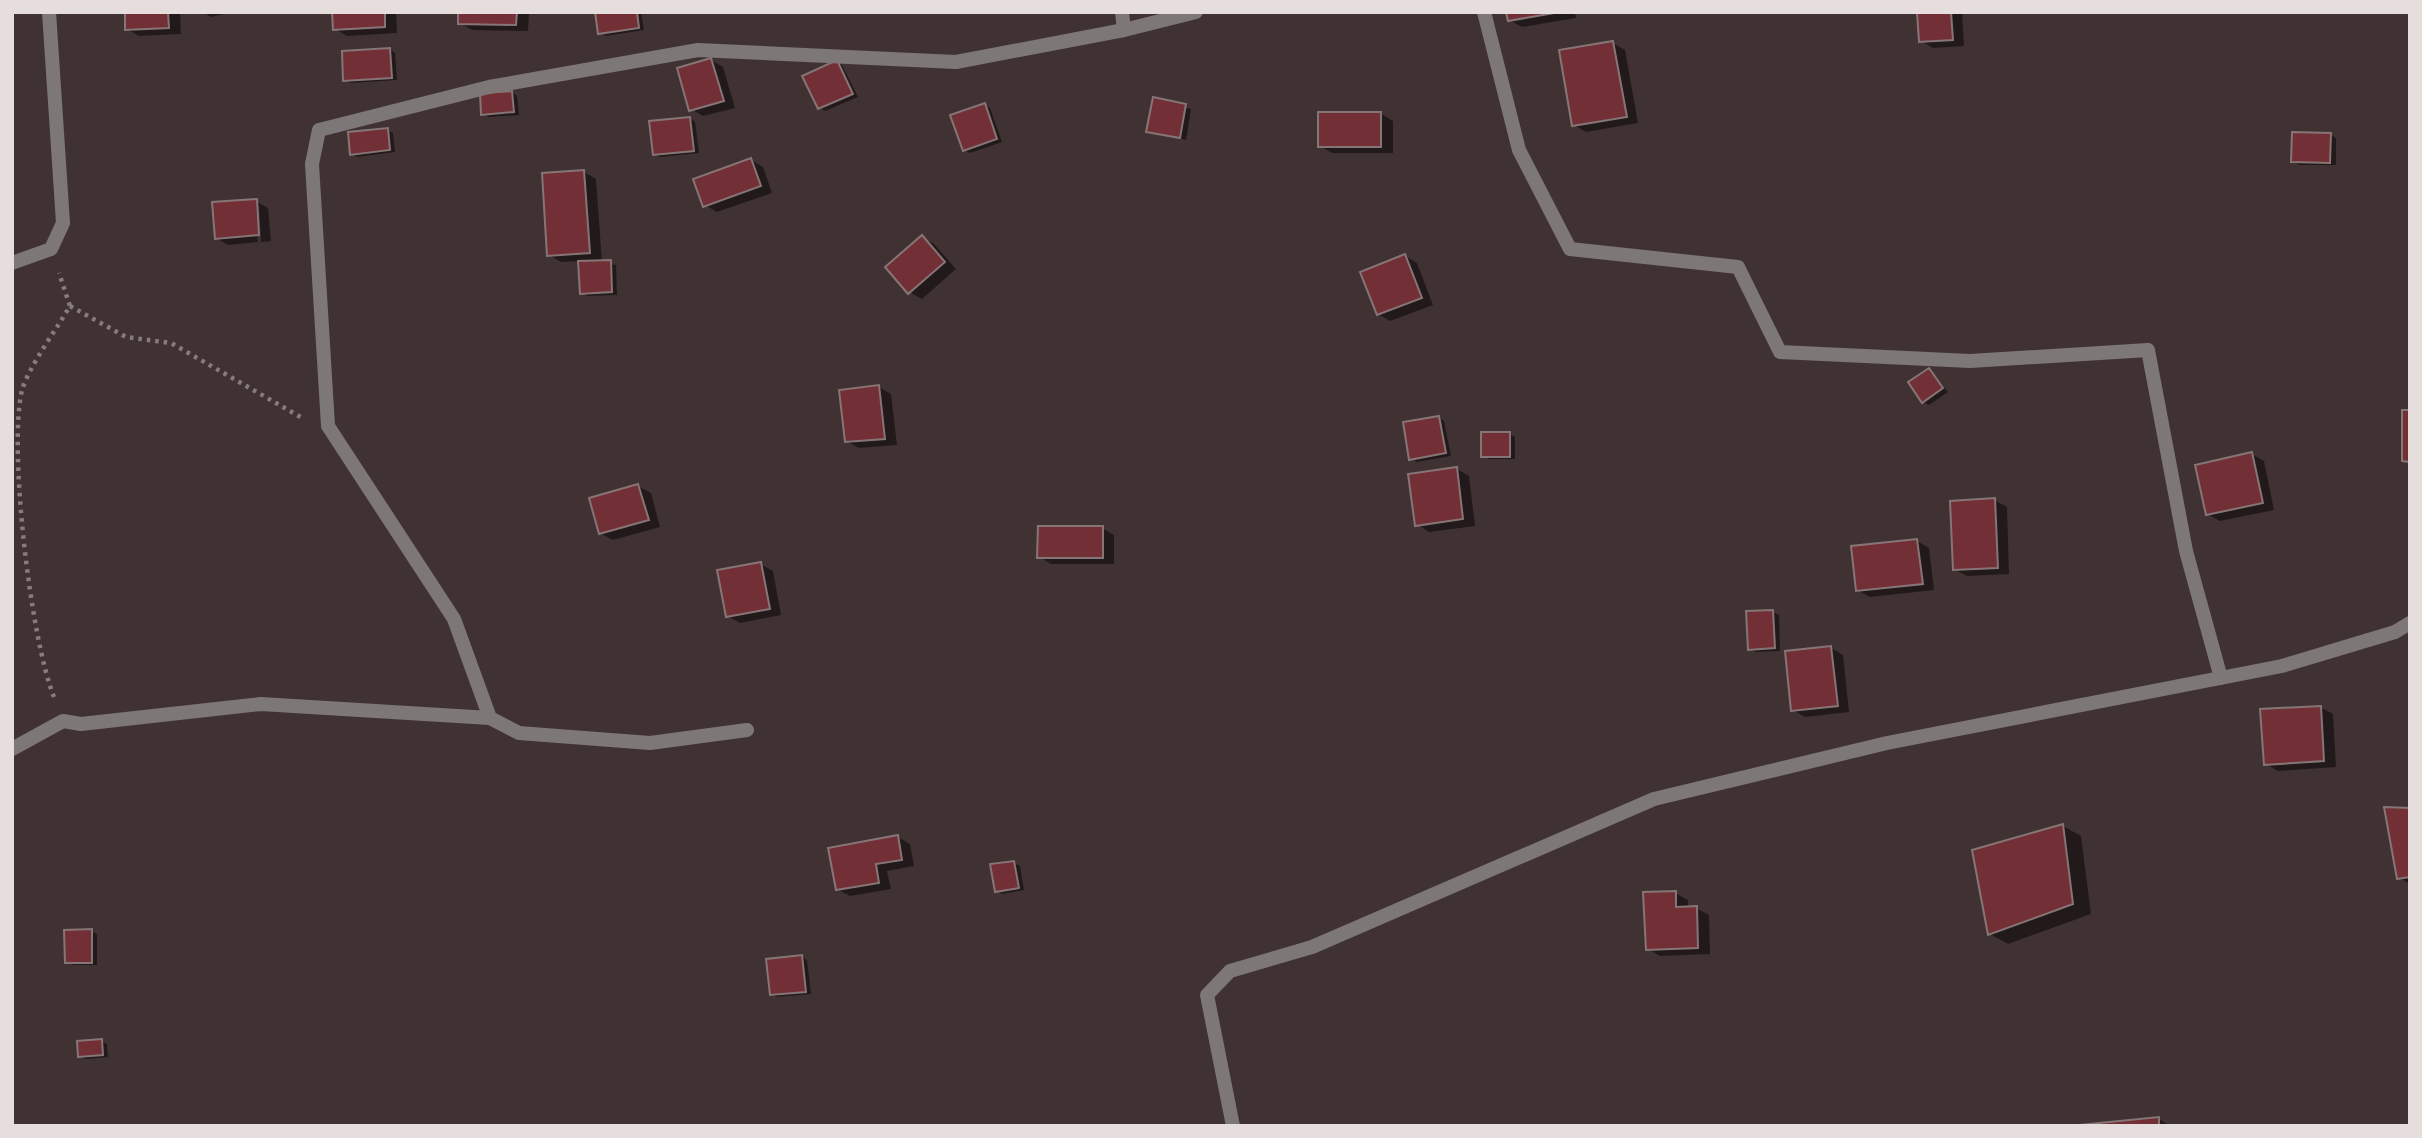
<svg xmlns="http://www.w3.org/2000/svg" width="2422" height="1138" viewBox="0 0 2422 1138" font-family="Poppins,sans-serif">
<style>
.shadow{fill:#0007}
.building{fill:#732f36;stroke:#867576;stroke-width:2}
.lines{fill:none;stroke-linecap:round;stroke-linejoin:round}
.path{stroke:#877b7b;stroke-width:4.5;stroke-dasharray:3.5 5;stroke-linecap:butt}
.street{stroke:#7e7777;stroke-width:14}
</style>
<rect width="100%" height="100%" fill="#403232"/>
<!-- shadow -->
<path class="shadow" d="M126,12H180L181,34L139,36L127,29Z
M203,12H232L211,17Z
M334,12H396L397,33L347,36L335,29Z
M460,12H529L528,31L472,30L460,23Z
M597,12H641L644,30L606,36L600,33Z
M1508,12H1575L1576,18L1522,27L1509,20Z
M1919,12H1962L1964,46L1933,48L1921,41Z
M1613,43L1625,50L1638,123L1586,132L1574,125Z
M390,49L395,53L397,80L351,83L345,80Z
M711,60L723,67L735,108L703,116L691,109Z
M837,62L842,65L858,97L825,111L820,108Z
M512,92L517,96L519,115L489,117L483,114Z
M1154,99L1191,109L1186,140L1148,131Z
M985,105L990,108L1002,142L970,153L964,150Z
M1380,113L1393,121V153H1332L1320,146Z
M690,118L695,122L699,153L660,157L654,154Z
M387,130L393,133L395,152L357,157L352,154Z
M2331,135L2336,138V165H2299L2293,162Z
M751,160L763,167L772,193L717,212L705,205Z
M584,172L596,179L602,262L616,265L617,295L587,296L581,293L580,261L561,262L549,255Z
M256,201L268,208L271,241L261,242L259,206H255L258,242L228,245L216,238Z
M922,237L934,244L956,269L922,299L909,292Z
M1405,256L1417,263L1433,305L1390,321L1378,314Z
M1929,370L1948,392L1929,405L1923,402Z
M879,387L891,394L897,445L859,448L846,441Z
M1439,417L1444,421L1451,456L1417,462L1411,459Z
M1510,434L1515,437V459H1489L1483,456Z
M2252,454L2264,461L2274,510L2220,521L2207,514Z
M1457,469L1469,476L1475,526L1429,532L1417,524Z
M638,486L651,493L660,527L613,540L600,533Z
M1994,500L2007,507L2009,574L1967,576L1954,569Z
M1102,528L1114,535V564H1051L1039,557Z
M1917,541L1929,548L1934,590L1870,597L1857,590Z
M760,564L773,571L781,615L740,623L728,616Z
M1773,612L1779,615L1780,651L1756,652L1750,649Z
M1831,648L1843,655L1849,712L1805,717L1793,710Z
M2320,707L2333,714L2336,767L2278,771L2266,764Z
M2410,810V884L2399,878Z
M2063,826L2081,836L2091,914L2008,944L1990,934Z
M898,837L910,844L914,866L887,871L891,889L850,896L837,889Z
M1014,863L1020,866L1024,890L1002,894L996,890Z
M1675,893L1688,900V908H1696L1709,915L1710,954L1660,956L1648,949Z
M91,931L97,934V965H73L67,962Z
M802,957L807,960L811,994L777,997L771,994Z
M101,1041L107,1044L108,1057L86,1059L80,1056Z
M2159,1119L2170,1126H2093Z"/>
<!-- building -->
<path class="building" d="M125,12H168L169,28L125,30Z
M332,12H385V27L333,30Z
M458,12H517L516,25L458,24Z
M595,12H637L639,28L598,34Z
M1506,12H1560L1508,21Z
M1917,12H1951L1953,40L1919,42Z
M1613,41L1627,117L1572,126L1559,50Z
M390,48L392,78L343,81L342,51Z
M711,58L724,101L689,111L677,68Z
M837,60L853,94L818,109L802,76Z
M512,91L514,112L481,115L480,93Z
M1153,97L1186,104L1180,138L1146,132Z
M985,103L997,139L963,151L950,115Z
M1318,112H1381V147H1318Z
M690,117L694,151L653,155L649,121Z
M388,128L390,150L350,155L348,132Z
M2292,132L2331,133L2330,163L2291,162Z
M751,158L761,186L703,207L693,179Z
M584,170L590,253L547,256L542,173Z
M257,199L259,235L215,239L212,202Z
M922,235L945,262L908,294L885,267Z
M1405,254L1422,298L1377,315L1360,272Z
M611,260L612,292L580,294L578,261Z
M1929,368L1943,388L1922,403L1908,382Z
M879,385L885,439L845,442L839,390Z
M2402,410H2410V462L2402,461Z
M1439,416L1446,453L1409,460L1403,422Z
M1481,432H1510V457H1481Z
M2252,452L2263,503L2206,515L2195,465Z
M1457,467L1463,519L1415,526L1408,474Z
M638,484L649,520L599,534L589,498Z
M1995,498L1998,568L1953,570L1950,501Z
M1038,526H1103V558H1037Z
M1917,539L1923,584L1856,591L1851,546Z
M761,562L770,609L726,617L717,570Z
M1773,610L1775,648L1748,650L1746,611Z
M1831,646L1838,706L1791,711L1785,651Z
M2321,706L2324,761L2264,765L2260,709Z
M2384,807L2410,808V877L2397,879Z
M2063,824L2073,904L1988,935L1972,850Z
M898,835L902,860L876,864L879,883L836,890L828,848Z
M1014,861L1019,888L995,892L990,864Z
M1676,891V907L1697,906L1698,948L1646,950L1643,892Z
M92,929V963H65L64,930Z
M802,955L806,992L770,995L766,959Z
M102,1039L103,1055L78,1057L77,1041Z
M2159,1117V1126L2079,1125Z"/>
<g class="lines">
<!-- path -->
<path class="path" d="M70,306L126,337L171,343L304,419
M54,697C31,641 8,448 22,390C28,368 58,327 70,306L59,273"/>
<!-- street -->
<path class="street" d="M1122,12L1124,30L1196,12
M1484,12L1519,150L1570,249L1738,267L1780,352L1970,361L2148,350L2186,551L2221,678
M12,263L51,249L63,223L49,12
M490,718L454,619L328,426L312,164L319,130L489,87L698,50L956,62L1124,30
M12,749L63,721L81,724L261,704L490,718L519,733L650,743L747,730
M1233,1126L1207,995L1230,971L1312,947L1654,799L1887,743L2282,666L2395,632L2410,623"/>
</g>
<!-- border -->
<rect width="2422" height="1138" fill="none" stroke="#e6dddd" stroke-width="28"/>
</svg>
